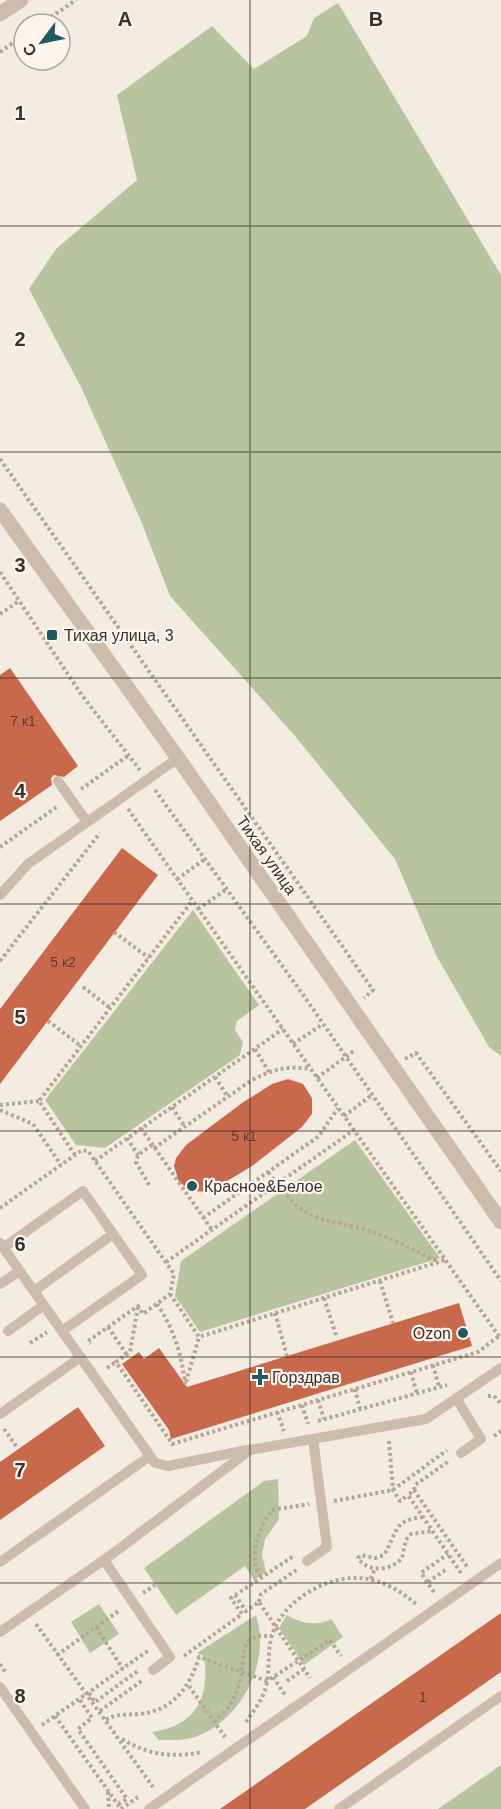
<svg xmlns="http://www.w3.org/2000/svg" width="501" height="1809" viewBox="0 0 501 1809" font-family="Helvetica,sans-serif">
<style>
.green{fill:#b8c4a0}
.building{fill:#c8694b}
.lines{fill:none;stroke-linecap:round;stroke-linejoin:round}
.path{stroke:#b9a596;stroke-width:4;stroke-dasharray:3 3;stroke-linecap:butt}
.service{stroke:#cdbbac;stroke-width:10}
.minor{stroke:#cdbbac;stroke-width:15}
.grid{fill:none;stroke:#3b302b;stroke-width:1.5;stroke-opacity:0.55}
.poi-dot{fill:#1f5a5e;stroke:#fbf5ee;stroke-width:2}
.labels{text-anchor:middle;stroke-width:4.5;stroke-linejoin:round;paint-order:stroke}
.number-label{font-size:14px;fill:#5e3e33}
.poi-label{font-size:16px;fill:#3b302b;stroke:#fbf5ee;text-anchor:start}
.street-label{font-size:16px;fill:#3b302b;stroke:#fbf5ee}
.grid-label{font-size:20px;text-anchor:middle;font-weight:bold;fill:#3b302b;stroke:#fbf5ee;stroke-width:4.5;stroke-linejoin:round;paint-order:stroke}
</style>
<rect width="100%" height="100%" fill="#f4ebe1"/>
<!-- green -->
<path class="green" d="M338,3L501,275V1056L489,1047L436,955L395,859L295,736L170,596L141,521L81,387L29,289L56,249L137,180L117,95L212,26L254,69L307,36L314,18Z
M193,910L259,1005L237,1021L235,1030L243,1042L240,1055L105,1148L76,1145L45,1100Z
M355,1140L440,1258L200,1332L175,1296L181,1261Z
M278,1479L279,1519L265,1539L262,1555L266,1572L254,1580L245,1566L176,1615L144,1568L264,1481Z
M99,1604L119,1634L90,1653L71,1622Z
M256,1615C258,1624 261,1633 260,1642C260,1681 233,1724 195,1737C184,1741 171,1740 159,1740L152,1732C196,1726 210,1698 204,1656L197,1653Z
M287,1615C300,1623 317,1627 331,1619L343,1637L304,1665L279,1628Z
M501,1765V1809H438Z"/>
<!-- building -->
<path class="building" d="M10,668L78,766L64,777L54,775L51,778L52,785L0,821V675Z
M122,848L158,875L0,1084V1009Z
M288,1079L303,1084L312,1098V1114L302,1127L252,1166L209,1192L192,1191L179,1182L174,1166L176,1158L186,1145L242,1103L272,1084Z
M459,1303L472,1346L171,1439L169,1430L122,1364L139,1352L144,1359L159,1348L187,1387Z
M78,1407L105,1446L0,1520V1462Z
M501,1613V1672L305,1809H220Z"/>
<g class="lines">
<!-- path -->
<path class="path" d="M41,24L76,0
M0,52L24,35
M0,459L373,990L364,998
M0,572L81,694L140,770
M0,614L19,601
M81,789L129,755
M155,790L304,996L501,1281
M128,809L501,1339
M0,847L58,806
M177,879L205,859
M198,909L227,889
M114,932L149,958
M0,961L100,833
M83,987L110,1008
M48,1021L81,1046
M293,1044L323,1024
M255,1049L269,1072
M405,1059L416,1053L501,1171
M215,1077L228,1097
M317,1078L355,1050
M0,1105L39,1101
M172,1107L185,1127
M0,1110L33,1124L61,1165
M344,1116L372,1095
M141,1128L212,1230
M127,1138L138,1155
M154,1148L252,1080C272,1070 287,1065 310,1069
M75,1155L39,1101L192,901
M95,1161L283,1029
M268,1172C306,1227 320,1215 376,1233C397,1241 418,1252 439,1262
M149,1185L136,1162L138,1155L152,1145
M0,1208L82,1150L88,1151L174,1274L170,1294L143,1314L138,1306L88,1341L90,1344
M203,1218L319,1136L338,1108
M166,1262L354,1130
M380,1281L393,1323
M170,1294L199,1337L445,1260
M324,1298L336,1335
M157,1304C173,1327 182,1355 185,1384
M138,1307L130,1352L116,1362L173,1445
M275,1313L287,1356
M108,1327L127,1355
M30,1343L47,1332
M433,1365L439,1387
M107,1368L116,1362
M411,1372L417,1394
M186,1382L199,1337
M355,1389L360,1409
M488,1396H494L501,1404
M318,1400L324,1419
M302,1405L308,1424
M277,1412L284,1431
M318,1421L447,1385
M4,1429L16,1446
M494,1436L501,1431
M389,1441L393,1490L400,1501L408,1495
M172,1444L478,1352L499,1336
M414,1490L415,1485L449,1461
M334,1501L393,1490L447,1450
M423,1517C392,1520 397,1534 384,1555L375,1558L361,1555L358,1558C368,1573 391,1571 402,1558L406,1540L411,1534L433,1531
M461,1573L408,1495L414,1490L468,1568
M261,1577C247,1556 259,1529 272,1510L309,1504
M371,1579L375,1568
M428,1582L447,1569
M434,1592L421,1573L448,1554
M143,1593L155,1585
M235,1595L246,1611L259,1602L310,1678
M259,1602L261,1594L298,1569
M36,1624L153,1787
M96,1627L123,1669
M57,1655L120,1610
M184,1656L242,1614L231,1598L295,1555
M0,1664L6,1673
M273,1677L285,1695
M287,1681L304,1669
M189,1686L225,1737
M89,1693L95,1702L139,1670
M80,1700L92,1718L78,1729L127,1799L118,1804
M100,1711L143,1680
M55,1716L121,1809
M106,1720C117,1713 126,1715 138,1714C172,1712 190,1687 199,1657L267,1681L330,1640L341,1656
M214,1722C245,1693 238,1682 246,1643L257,1636H272
M246,1722C254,1710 265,1697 267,1682C270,1665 267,1648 273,1632C286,1597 336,1570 372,1580C389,1584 403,1593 416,1604
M42,1725L149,1650
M122,1739C148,1755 173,1758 203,1752
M108,1792L109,1809
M121,1809L138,1797"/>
<!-- service -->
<path class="service" d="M58,781L87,822
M0,895L28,864L178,758
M0,1243L155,1463L168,1466L247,1450
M3,1248L83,1191L142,1275L62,1331
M0,1284L20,1271
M34,1291L113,1234
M8,1331L44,1305
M456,1398L481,1439L461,1453
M0,1414L81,1357
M104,1560L170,1657L153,1670
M307,1561L327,1547L313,1439
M0,1562L150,1456
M0,1632L111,1555L250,1450L426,1419L501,1368
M0,1687L85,1809
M149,1809L501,1563
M339,1809L501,1696"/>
<!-- minor -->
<path class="minor" d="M0,14L21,0
M0,510L178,758L501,1222"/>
</g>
<!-- grid -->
<path class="grid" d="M250,0V1809M0,226H501M0,452H501M0,678H501M0,904H501M0,1131H501M0,1357H501M0,1583H501"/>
<!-- markers -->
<g class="poi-dot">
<rect x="46" y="629" width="12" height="12" rx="3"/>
<circle cx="192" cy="1186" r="6"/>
<circle cx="463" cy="1333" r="6"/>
<path d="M257 1368h6v6h6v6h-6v6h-6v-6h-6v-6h6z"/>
</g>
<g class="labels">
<!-- number labels -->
<g class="number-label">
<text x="23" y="726">7 к1</text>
<text x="63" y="967">5 к2</text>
<text x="244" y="1141">5 к1</text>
<text x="423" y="1702">1</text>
</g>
<!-- poi labels -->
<g class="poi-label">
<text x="64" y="641">Тихая улица, 3</text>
<text x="204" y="1192">Красное&amp;Белое</text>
<text x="451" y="1339" text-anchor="end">Ozon</text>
<text x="272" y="1383">Горздрав</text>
</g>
<!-- street labels -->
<g class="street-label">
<text transform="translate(267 855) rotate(55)" y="6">Тихая улица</text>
</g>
</g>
<g class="grid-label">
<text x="125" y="26">A</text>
<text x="376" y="26">B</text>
<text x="20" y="120">1</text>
<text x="20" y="346">2</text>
<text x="20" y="572">3</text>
<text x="20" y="798">4</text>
<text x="20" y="1024">5</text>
<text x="20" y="1251">6</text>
<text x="20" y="1477">7</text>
<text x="20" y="1703">8</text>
</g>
<!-- north arrow -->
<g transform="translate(42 42) rotate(238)"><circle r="28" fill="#fbf5ee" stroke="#aea6a0" stroke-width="1.5"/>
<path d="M0-4.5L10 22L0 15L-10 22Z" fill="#1f5a5e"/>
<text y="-9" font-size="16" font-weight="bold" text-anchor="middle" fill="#3b302b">С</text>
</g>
</svg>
